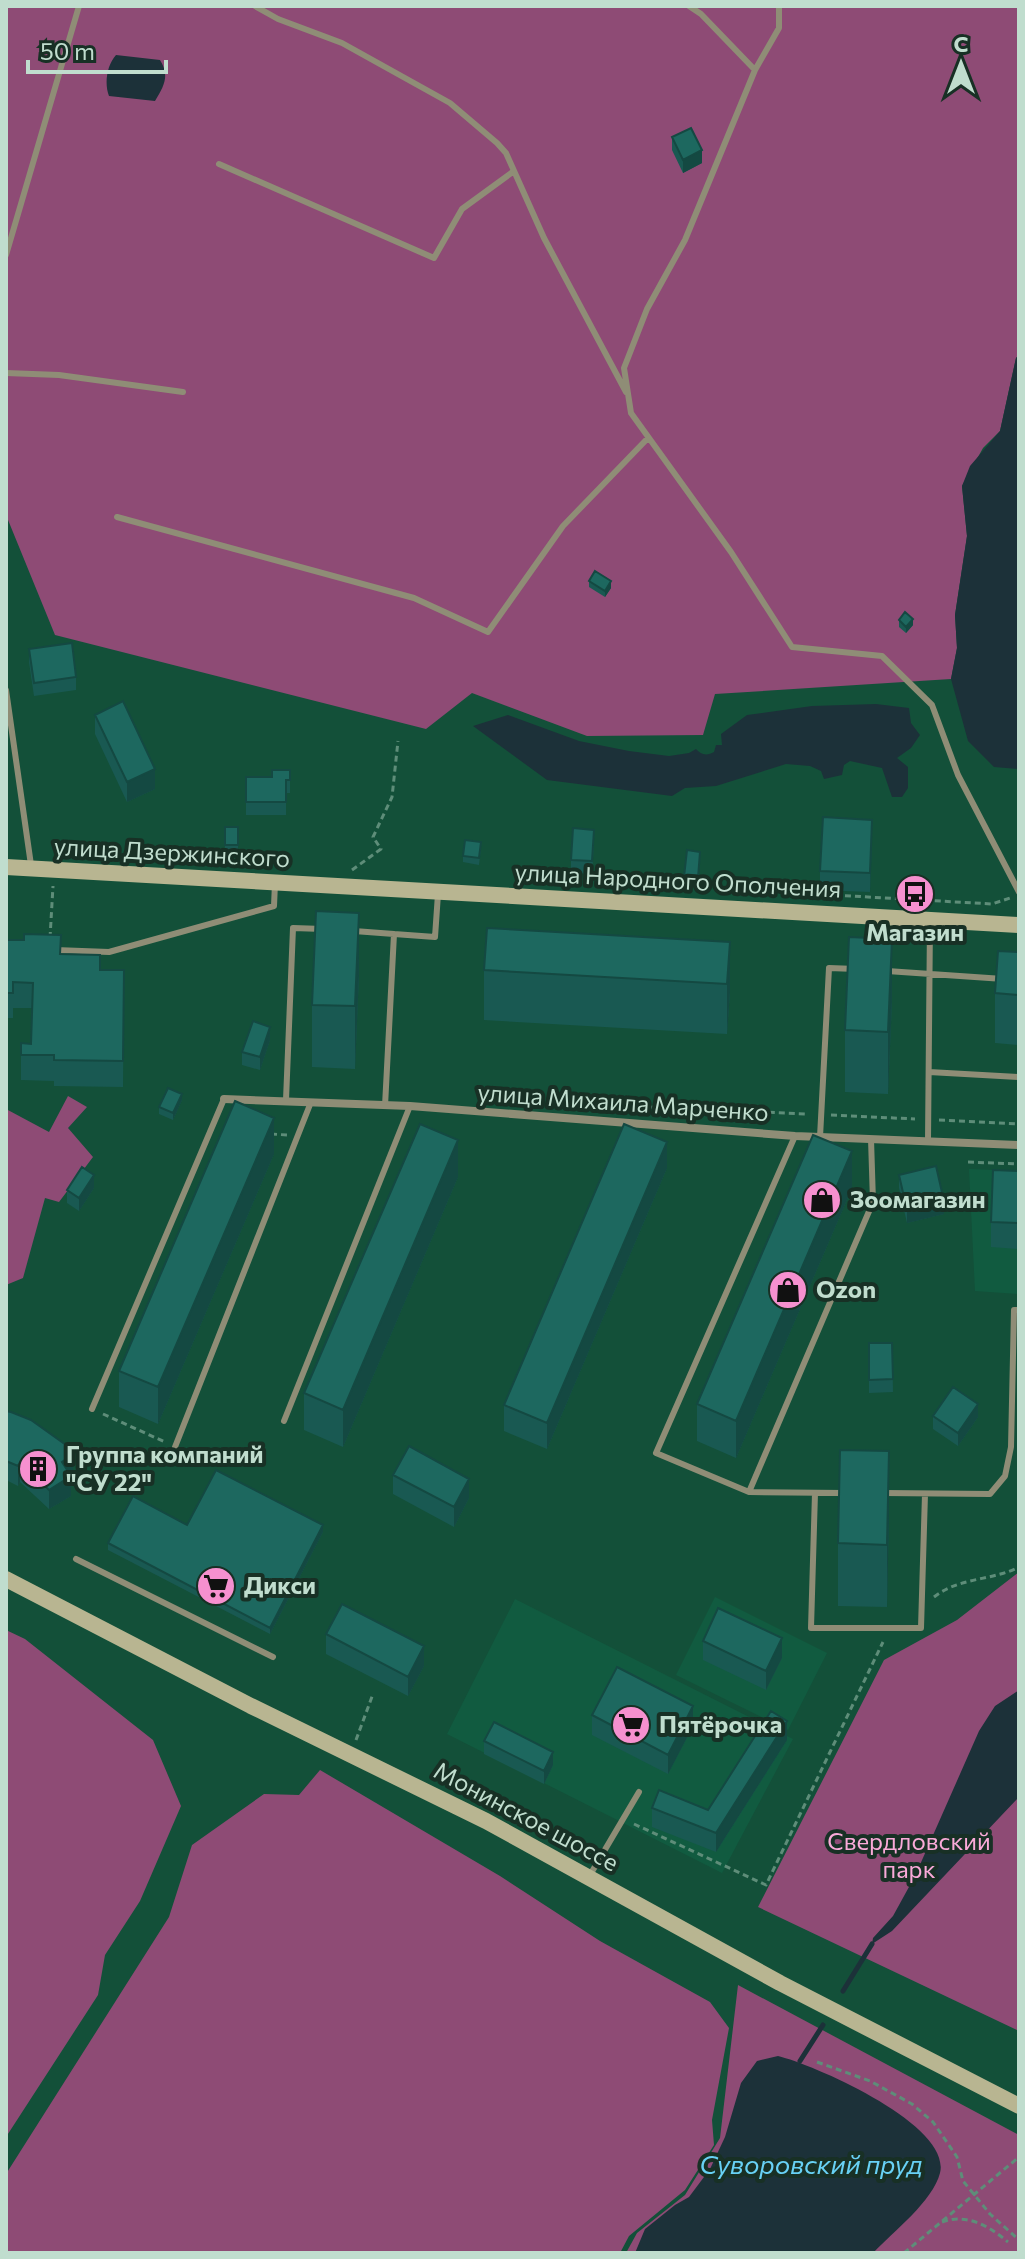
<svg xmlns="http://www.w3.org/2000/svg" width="1025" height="2259" viewBox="0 0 1025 2259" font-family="Commissioner,sans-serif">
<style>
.built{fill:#115b40}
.green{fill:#8e4b75}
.water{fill:#1c3139}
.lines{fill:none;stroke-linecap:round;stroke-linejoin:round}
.stream{stroke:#1c3139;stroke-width:5}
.path{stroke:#5e8d79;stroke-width:3;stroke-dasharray:6 4;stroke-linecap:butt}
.lane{stroke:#8f8d76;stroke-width:6}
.street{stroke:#8f8d76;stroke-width:8}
.secondary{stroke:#b8b591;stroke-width:16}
.wall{fill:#195952}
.shaded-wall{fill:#144942}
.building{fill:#1d685f;stroke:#144942;stroke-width:2}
.labels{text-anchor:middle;stroke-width:8;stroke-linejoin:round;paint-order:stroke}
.street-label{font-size:24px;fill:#c0ddce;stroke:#183025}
.poi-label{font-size:24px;font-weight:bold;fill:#c0ddce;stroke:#183025;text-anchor:start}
.park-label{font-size:24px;fill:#faaad9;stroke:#183025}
.water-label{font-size:26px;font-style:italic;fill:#68d1f5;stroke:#183025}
</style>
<rect width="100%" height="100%" fill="#135039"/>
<!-- built -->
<path class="built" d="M969,1169L1019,1171V1294L975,1291Z
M715,1597L827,1653L788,1730L676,1675Z
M515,1599L793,1739L722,1873L447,1734Z"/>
<!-- green -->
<path class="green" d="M6,6H1019V355L1016,358L1000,431L983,448L962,486L967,536L955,615L957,648L951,679L715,694L703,735L587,736L472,693L426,729L55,635L6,515Z
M68,1096L87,1107L68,1128L93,1157L59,1202L45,1198L23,1278L6,1285V1109L49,1132Z
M1019,1572V2031L758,1907L884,1660L957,1620Z
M6,1630L25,1639L153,1740L181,1806L140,1901L105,1955L98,1995L6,2137Z
M320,1770L500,1876L600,1941L710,2002L729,2028L712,2120L714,2145L685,2190L629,2236L620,2253H6V2174L169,1917L192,1845L264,1794L299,1795Z
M738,1985L1019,2135V2253H626L637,2233L685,2195L720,2138Z"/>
<!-- water -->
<path class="water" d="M116,55L160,60C170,76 164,86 155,101L109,96C104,83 107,65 116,55Z
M1019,355V769L994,767L968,741L951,679L957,648L955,615L967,536L962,486L970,466L1000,431L1016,358Z
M876,704L909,708L911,723L920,735L911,748L897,758L908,767V788L902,797H892L882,768L850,761L844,765L842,775L824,779L821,771L810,766L786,764L716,786L685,788L672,796L547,780L473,726L508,715L579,741L629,751L669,756L689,753L696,749C701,755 707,756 714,752L716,745H722L721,734L747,715L812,706Z
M1019,1690V1797L892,1931L872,1944L873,1938L893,1916L915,1876L979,1731L995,1706Z
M778,2056C815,2065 952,2125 940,2173C933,2201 893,2232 873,2253H635L645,2229L675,2205L689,2197L710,2169L725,2137L741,2083L757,2061Z"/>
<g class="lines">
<!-- stream -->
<path class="stream" d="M843,1991L872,1944
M800,2061L823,2025"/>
<!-- path -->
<path class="path" d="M352,870L381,849L373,837L392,797L398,741
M815,894L992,904L1010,898
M50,938L53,886
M579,1104L807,1114
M831,1115L915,1119
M939,1120L1019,1124
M271,1134L287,1135
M968,1162L1019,1164
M103,1414L165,1442
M934,1597C959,1577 992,1581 1019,1567
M356,1740L373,1694
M634,1824L766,1885L883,1642
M817,2062L870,2081L912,2104L933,2122L957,2157L963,2181L990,2214L1019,2240
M942,2222C967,2213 989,2226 1008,2242
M904,2253L1019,2157"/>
<!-- lane -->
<path class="lane" d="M255,6L278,19L342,43L450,103L497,143L506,153L544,238L626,392
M689,6L701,14L755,70L685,240L647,309L624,368L631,413L731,552L792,647L882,656L932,705L958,775L1019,892
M755,70L779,28V6
M219,164L434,258L462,209L514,171
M6,255L79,6
M6,373L59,375L183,392
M117,517L414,598L488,632L563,526L648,438
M6,690L31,865
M354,931L394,934L385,1106
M394,934L435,937L438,894
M55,950L109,952L274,906L275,883
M887,971L1019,980
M929,1072L1019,1077
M286,1100L293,928L323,929
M795,1136L656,1453L749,1492L845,1493
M820,1137L829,968L856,969
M928,1141L930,921
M92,1409L224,1099
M284,1421L410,1106
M175,1447L311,1102
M749,1492L873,1202L871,1139
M815,1493L811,1628H921L925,1494
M884,1493L990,1494L1005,1476L1011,1447L1014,1310H1019
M76,1559L273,1657
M590,1875L639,1792"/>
<!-- street -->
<path class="street" d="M224,1099L410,1106L795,1136L1019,1145"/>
<!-- secondary -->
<path class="secondary" d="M6,867L1019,925
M6,1579L251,1706L486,1821L780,1983L1019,2106"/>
</g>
<!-- wall -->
<path class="wall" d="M672,137L702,163L683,173L672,150Z
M589,581L611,588L605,597L589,587Z
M899,620L913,625L906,633L899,627Z
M29,649L76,677V690L34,696L29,662Z
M95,715L155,789L127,802L95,734Z
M290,770V793H286V815H246V777H272Z
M225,827H238V852H225Z
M872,839L870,892L820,890V871Z
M594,843L592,874L571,873V860Z
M481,848L479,865L463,862V856Z
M700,858L698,885L684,883V877Z
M6,940L61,954L100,970H124L123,1087L54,1086V1081L21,1080V1043L31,1044L32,1008H13V1018H6Z
M730,942V992L727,1034L484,1020V970Z
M1019,952V1045L995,1043V993Z
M359,975L355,1069L312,1067V1005Z
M892,1001L888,1094L845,1092V1030Z
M270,1040L260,1070L242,1065V1052Z
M182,1100L173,1120L159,1114V1107Z
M274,1154L158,1424L119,1407V1371Z
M667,1168L547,1449L504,1431V1405Z
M1019,1171V1249L991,1247V1222Z
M899,1175L944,1214L907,1223L899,1188Z
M458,1177L343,1447L304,1430V1393Z
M94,1188L79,1211L67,1203V1190Z
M852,1188L736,1458L697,1441V1404Z
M869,1343H892L893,1392L869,1393Z
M6,1411L73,1473L71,1475V1496L49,1509L20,1482L18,1486L6,1480Z
M933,1416L978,1417L958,1446L933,1429Z
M393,1475L469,1498L454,1527L393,1494Z
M889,1514L887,1607L838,1606V1543Z
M187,1525L323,1532L270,1634L108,1550V1543Z
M326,1634L424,1666L408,1696L326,1654Z
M703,1641L782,1658L766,1690L703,1660Z
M592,1715L693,1726L668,1774L592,1735Z
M787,1740L716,1852L652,1827V1808L708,1810Z
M484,1741L553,1765L544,1784L484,1754Z"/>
<!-- shaded-wall -->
<path class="shaded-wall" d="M702,150V163L683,173V160Z
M611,581V588L605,597V591Z
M913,619V625L906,633V627Z
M155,769V789L127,802V782Z
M872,820V839L870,892V873Z
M359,913V975L355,1069V1006Z
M892,939V1001L888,1094V1032Z
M730,942V992L727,1034V984Z
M270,1027V1040L260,1070V1057Z
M182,1094V1100L173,1120V1113Z
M274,1118V1154L158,1424V1387Z
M458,1140V1177L343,1447V1410Z
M667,1142V1168L547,1449V1423Z
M852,1151V1188L736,1458V1421Z
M94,1175V1188L79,1211V1198Z
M944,1201V1214L907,1223V1210Z
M978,1404V1417L958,1446V1433Z
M889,1451V1514L887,1607V1545Z
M73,1454V1473L62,1482V1462Z
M20,1462V1482L18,1486V1466Z
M71,1476V1496L49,1509V1490Z
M469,1479V1498L454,1527V1507Z
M323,1525V1532L270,1634V1628Z
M782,1638V1658L766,1690V1671Z
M424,1646V1666L408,1696V1677Z
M693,1706V1726L668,1774V1755Z
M787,1721V1740L716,1852V1833Z
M553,1752V1765L544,1784V1771Z"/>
<!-- building -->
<path class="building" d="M691,128L702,150L683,160L672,137Z
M595,571L611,581L605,591L589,581Z
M905,612L913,619L906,627L899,620Z
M72,643L76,677L34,683L29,649Z
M123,701L155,769L127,782L95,715Z
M272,770H290V780H286V802H246V777H272Z
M823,817L872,820L870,873L820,871Z
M225,827H238V845H225Z
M573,828L594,830L592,861L571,860Z
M465,840L481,842L479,858L463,856Z
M687,850L700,852L698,878L684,877Z
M316,911L359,913L355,1006L312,1005Z
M487,928L730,942L727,984L484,970Z
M24,934L61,935L60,954L100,955V970H124L123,1061L54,1060V1055H21V1043L31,1044L33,983L13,982V993H6V940H24Z
M849,937L892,939L888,1032L845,1030Z
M998,951L1019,952V995L995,993Z
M253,1021L270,1027L260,1057L242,1052Z
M168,1088L182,1094L173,1113L159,1107Z
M235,1101L274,1118L158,1387L119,1371Z
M420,1124L458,1140L343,1410L304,1393Z
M624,1124L667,1142L547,1423L504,1405Z
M813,1135L852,1151L736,1421L697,1404Z
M936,1166L944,1201L907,1210L899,1175Z
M82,1167L94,1175L79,1198L67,1190Z
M993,1170L1019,1171V1223L991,1222Z
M869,1343H892L893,1379L869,1380Z
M953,1387L978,1404L958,1433L933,1416Z
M6,1411L11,1412L31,1420L66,1445L73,1454L62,1462L71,1476L49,1490L20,1462L18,1466L6,1461Z
M409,1446L469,1479L454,1507L393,1475Z
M840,1450L889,1451L887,1545L838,1543Z
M216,1470L323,1525L270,1628L108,1543L133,1496L187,1525Z
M342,1604L424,1646L408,1677L326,1634Z
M718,1608L782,1638L766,1671L703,1641Z
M617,1667L693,1706L668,1755L592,1715Z
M771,1711L787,1721L716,1833L652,1808L659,1790L708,1810Z
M494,1722L553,1752L544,1771L484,1741Z"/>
<!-- icons -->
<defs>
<g id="bus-disc" transform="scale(2)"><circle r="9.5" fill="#f690cf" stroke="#183025"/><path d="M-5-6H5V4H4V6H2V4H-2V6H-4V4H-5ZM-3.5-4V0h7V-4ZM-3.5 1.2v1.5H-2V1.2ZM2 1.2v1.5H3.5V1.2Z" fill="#111"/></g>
<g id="shop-disc" transform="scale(2)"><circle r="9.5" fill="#f690cf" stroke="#183025"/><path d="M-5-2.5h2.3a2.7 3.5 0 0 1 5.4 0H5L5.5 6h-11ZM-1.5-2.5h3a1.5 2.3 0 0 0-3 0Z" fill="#111"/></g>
<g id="building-disc" transform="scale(2)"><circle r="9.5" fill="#f690cf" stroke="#183025"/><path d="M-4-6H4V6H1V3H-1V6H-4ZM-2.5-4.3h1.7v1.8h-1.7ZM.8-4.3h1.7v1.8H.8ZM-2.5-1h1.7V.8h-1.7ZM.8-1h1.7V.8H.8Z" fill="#111"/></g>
<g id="supermarket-disc" transform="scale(2)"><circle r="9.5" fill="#f690cf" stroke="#183025"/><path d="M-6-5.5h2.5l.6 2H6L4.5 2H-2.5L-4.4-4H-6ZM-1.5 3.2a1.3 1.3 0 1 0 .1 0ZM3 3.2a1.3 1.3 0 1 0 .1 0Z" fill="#111"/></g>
</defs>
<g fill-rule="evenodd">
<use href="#bus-disc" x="915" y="894"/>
<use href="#shop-disc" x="822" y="1200"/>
<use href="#shop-disc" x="788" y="1290"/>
<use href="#building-disc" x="38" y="1469"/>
<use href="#supermarket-disc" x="216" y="1586"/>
<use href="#supermarket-disc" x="631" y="1725"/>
</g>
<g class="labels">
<!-- street labels -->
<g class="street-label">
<text transform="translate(172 853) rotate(3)" y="8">улица Дзержинского</text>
<text transform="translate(678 881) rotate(3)" y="8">улица Народного Ополчения</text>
<text transform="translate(623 1103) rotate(4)" y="8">улица Михаила Марченко</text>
<text transform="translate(526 1817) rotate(28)" y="8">Монинское шоссе</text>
</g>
<!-- poi labels -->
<g class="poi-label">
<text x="915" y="941" text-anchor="middle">Магазин</text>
<text x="850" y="1208">Зоомагазин</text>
<text x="816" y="1298">Ozon</text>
<text x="66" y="1463">Группа компаний<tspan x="66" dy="28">"СУ 22"</tspan></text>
<text x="244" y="1594">Дикси</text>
<text x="659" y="1733">Пятёрочка</text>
</g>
<!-- park labels -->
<g class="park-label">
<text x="909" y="1850">Свердловский<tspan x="909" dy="28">парк</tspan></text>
</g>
<!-- water labels -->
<g class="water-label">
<text x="811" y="2174">Суворовский пруд</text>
</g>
</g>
<!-- border -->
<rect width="1025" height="2259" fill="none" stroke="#c0ddce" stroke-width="16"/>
<!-- north arrow -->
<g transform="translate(961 64)" stroke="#183025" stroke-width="6" paint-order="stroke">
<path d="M0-6L14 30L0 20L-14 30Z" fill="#c0ddce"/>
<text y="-12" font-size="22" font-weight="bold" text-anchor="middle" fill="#c0ddce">С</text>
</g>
<!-- scale -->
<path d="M28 60v12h138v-12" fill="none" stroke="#c0ddce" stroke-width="4"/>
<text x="40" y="60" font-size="24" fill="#c0ddce" stroke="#183025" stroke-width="6" paint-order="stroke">50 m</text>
</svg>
